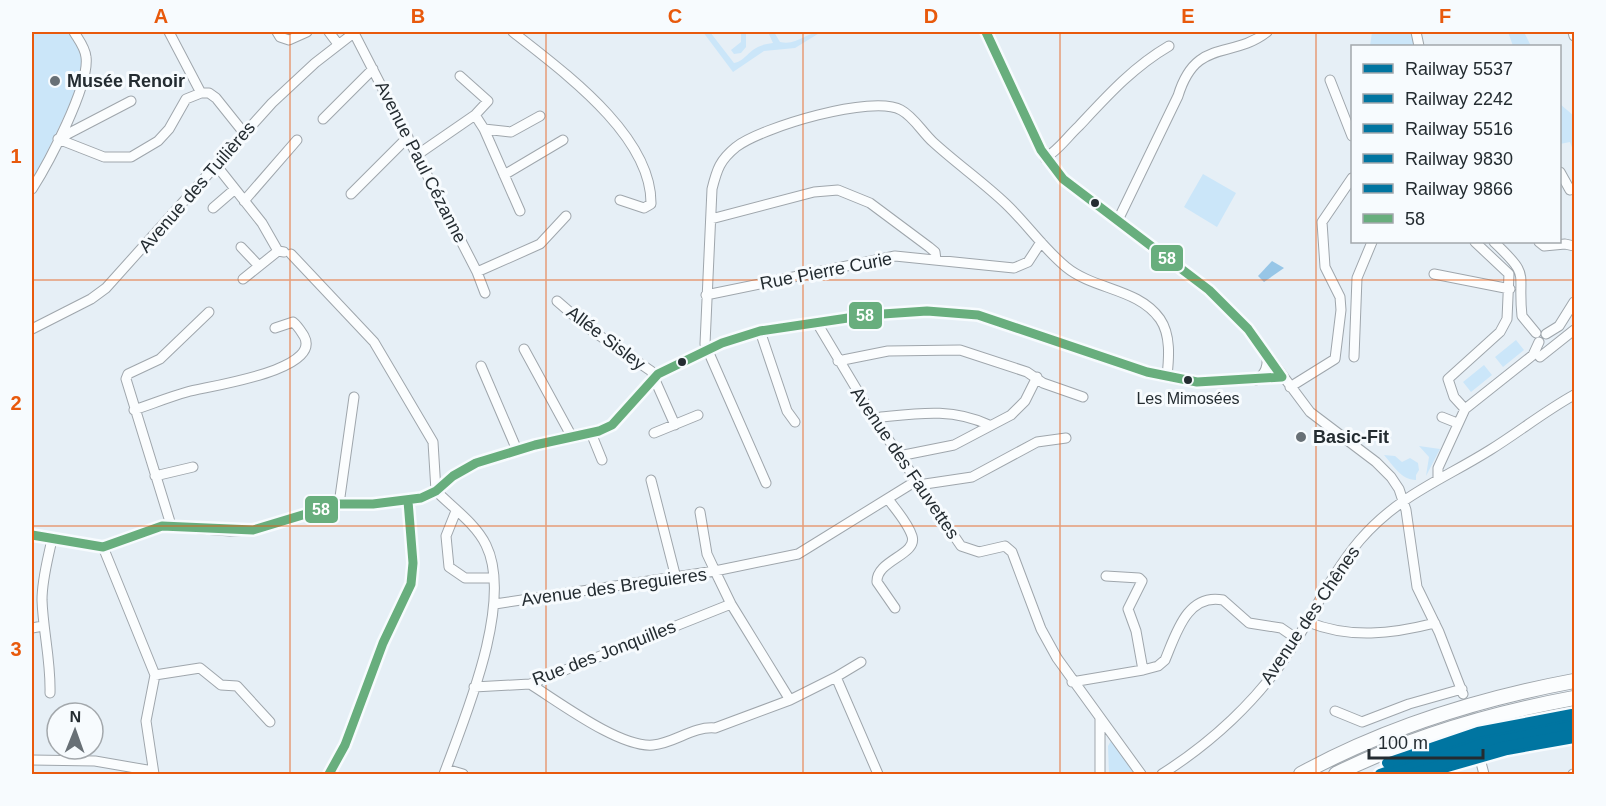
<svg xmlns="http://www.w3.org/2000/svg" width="1606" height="806" viewBox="0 0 1606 806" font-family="Arial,sans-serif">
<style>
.green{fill:#cbe6f9}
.water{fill:#97c6e7}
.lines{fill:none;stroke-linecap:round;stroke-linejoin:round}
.minor-casing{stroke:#9fa6ac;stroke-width:11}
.highway-casing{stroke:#9fa6ac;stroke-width:16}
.minor{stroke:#fbfdfe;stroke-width:9}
.highway{stroke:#fbfdfe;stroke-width:14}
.bus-1-casing{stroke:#f7fbfe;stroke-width:14}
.bus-1{stroke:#68ae7d;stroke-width:9}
.rail-1-casing{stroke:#f7fbfe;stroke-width:15}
.rail-2-casing{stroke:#f7fbfe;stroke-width:15}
.rail-3-casing{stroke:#f7fbfe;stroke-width:15}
.rail-4-casing{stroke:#f7fbfe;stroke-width:15}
.rail-5-casing{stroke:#f7fbfe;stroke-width:15}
.rail-1{stroke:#0075a1;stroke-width:10}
.rail-2{stroke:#0075a1;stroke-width:10}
.rail-3{stroke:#0075a1;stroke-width:10}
.rail-4{stroke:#0075a1;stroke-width:10}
.rail-5{stroke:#0075a1;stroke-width:10}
.grid{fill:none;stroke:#e8590c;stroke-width:1.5;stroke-opacity:0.55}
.poi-dot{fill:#687076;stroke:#f7fbfe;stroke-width:2}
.bus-dot{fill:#242c31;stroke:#f7fbfe;stroke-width:2}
.labels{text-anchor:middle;stroke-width:6;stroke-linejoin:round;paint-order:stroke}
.bus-label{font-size:16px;fill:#242c31;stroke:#f7fbfe}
.poi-label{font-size:18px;font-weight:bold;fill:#242c31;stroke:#f7fbfe;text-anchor:start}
.street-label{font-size:18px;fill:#242c31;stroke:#f7fbfe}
.line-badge{stroke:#f7fbfe;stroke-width:2}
.badge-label{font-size:16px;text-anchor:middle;font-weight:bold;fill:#fff}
.neatline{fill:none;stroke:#e8590c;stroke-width:2}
.grid-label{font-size:20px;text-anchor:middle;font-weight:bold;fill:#e8590c}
</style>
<rect width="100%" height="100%" fill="#e6eff6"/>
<!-- green -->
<path class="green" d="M32,32H72L86,62L81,81L32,183Z
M703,32H710L734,63C749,60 747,46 773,43L768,32H774L780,42C797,46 806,32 821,32L795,48L764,51L733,72Z
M741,32H746V47L741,53L734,54L731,50L741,42Z
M1372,32H1413L1416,46H1370Z
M1508,32H1524L1531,46H1513Z
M1560,104L1574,116V153L1570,142L1560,144Z
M1203,174L1236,193L1217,227L1184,207Z
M1516,340L1524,350L1503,367L1495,357Z
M1484,365L1492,375L1471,392L1463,382Z
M1419,446L1440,449L1426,476L1429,457Z
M1384,455L1395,456L1402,462L1410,458L1418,463L1419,470L1416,475V480C1401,480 1393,465 1384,455Z
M1112,739L1136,772V774H1109L1108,746Z"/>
<!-- water -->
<path class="water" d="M1272,261L1284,268L1264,282L1258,276Z"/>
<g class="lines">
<!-- minor casing -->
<g class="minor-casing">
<path id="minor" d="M169,32L201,93
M277,32L280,37L289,40L307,32
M329,32L338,44
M513,32C562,71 652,135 651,204L644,208L620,200
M986,32L1041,150L1063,179L1209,290L1248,329L1310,412L1376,462L1391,477L1399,489L1406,510L1417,587L1439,632L1463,694
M1416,32L1419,46
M1573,32L1574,36
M354,33L477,272L485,293
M1330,80L1352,136
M475,115L484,129L520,211
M323,119L373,69
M484,129L511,132L540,116
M58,139L104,157H131L158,141L169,129L186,99L201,93H209L216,98L244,133
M58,139L131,101
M417,155L475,115L488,101L460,76
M1045,158C1059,150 1067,137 1079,126C1107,96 1133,67 1169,46
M216,165L262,223L278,251
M1560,172L1570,190
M504,175L563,140
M32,189C48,164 90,85 86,57C85,47 78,39 74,32
M351,194L408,137
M244,201L297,140
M213,208L235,189
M711,219L814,192L838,190L870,203L929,247L935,252L936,260
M1118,220L1178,96C1196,37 1231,60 1267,32
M1494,242C1532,278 1517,270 1522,316L1536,333
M1539,242L1544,246L1565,244L1574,246
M241,247L259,266
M291,254L374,342L433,442L436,491C452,507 476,524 486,545C514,602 465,717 444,774
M477,272L540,244L566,216
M1434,274L1510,289
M243,279L278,251L284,252
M706,295L895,256L1014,268L1028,262L1041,242
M557,301L587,327L651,371L675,425
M817,323L875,420L961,546L979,552L1005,546L1012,552L1041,629L1057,658L1141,774
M32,329L91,299L106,288L272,103L315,63L355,32
M760,331L787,411L795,422
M1546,334L1559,326L1574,302
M524,349L572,437
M1354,357L1357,278L1372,242
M1540,357L1574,330
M838,361L888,351L960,350L1027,372L1043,383L1083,397
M481,366L517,450
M1256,380C1266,374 1268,366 1267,354
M1290,387L1335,359L1341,310L1340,297L1325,267L1322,222L1352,178
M1465,409L1454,397L1448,379L1500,332L1507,319L1509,274L1475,242
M134,410C152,404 169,397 187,392C208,386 323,371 304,336C300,330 298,326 293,322L275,328
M1442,417L1457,423
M875,420L881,417C920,413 953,408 989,425
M591,433L602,460
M654,433L698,415
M899,456L954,445L1011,415L1025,401L1037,377
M155,476L193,467
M1438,479V468L1465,409L1533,355L1539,342
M651,480L676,578
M766,483L705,344L712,189C717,169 720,160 736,147C762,127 873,94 901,110C914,117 922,132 933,142C957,164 983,182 1006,204C1027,224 1043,248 1066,267C1094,290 1138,288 1160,319C1171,335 1169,358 1167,376
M920,488L925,484L972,477L1037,442L1066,438
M888,499C896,510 908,523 912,536C918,555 876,560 877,582L895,608
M339,504L354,397
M456,511L446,536L449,567L465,578H493
M700,512L707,554L715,571L798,554L916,481
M171,525L126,379L128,374L160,359L209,312
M32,535L103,547L162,526L230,531L253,530L339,504H373L421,498L436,491L453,476L476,463L535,445L599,431L612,425L658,374L722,343L760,331L868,315L927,311L978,315L1147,372L1197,382L1282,377
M103,547L155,675L146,721L154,774
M495,604L715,571L731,604L790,700L836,677L878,774
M1308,622C1350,639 1392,634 1435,623
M32,628L43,626
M1143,670L1158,666L1165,660C1176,634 1187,593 1223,600L1249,623L1281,628L1297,639
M155,675L200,668L221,685L237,686L270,722
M836,677L861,662
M1072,682L1143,670L1136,631L1128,609L1142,581L1139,578L1106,576
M530,684C559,702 620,748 653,745C675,743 693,726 715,728L790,700
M474,687L530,684L731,604
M50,693C51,661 43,631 42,600C42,579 48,559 52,539
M1335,711L1362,722L1409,704L1462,689
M1474,736L1484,774
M32,760L95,761L153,771
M446,769L463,774
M329,774L345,745L383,643L411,584L413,563L408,501
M1100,774V719
M1162,774C1211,743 1257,701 1289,652C1313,615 1331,574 1360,540C1399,495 1442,480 1490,450C1519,432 1545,411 1574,395
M1573,774H1574"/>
</g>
<!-- highway casing -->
<g class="highway-casing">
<path id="highway" d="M1301,774C1387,727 1478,699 1574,681
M1336,774C1411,737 1493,713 1574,698"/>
</g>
<!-- minor -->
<use href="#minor" class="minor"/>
<!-- highway -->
<use href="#highway" class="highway"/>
<!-- bus-1 casing -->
<g class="bus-1-casing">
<path id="bus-1" d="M32,535L103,547L162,526L253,530L339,504H373L421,498L436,491L453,476L476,463L535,445L599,431L612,425L658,374L722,343L760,331L868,315L927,311L978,315L1147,372L1197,382L1282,377L1248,329L1209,290L1063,179L1041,150L986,32
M329,774L345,745L383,643L411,584L413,563L408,501"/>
</g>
<!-- bus-1 -->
<use href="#bus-1" class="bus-1"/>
<!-- rail-1 casing -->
<g class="rail-1-casing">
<path id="rail-1" d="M1380,774L1475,741L1574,722"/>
</g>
<!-- rail-2 casing -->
<g class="rail-2-casing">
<path id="rail-2" d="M1391,774L1481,744L1574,726"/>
</g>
<!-- rail-3 casing -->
<g class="rail-3-casing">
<path id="rail-3" d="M1423,774L1507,750L1574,738"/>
</g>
<!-- rail-4 casing -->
<g class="rail-4-casing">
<path id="rail-4" d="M1411,774L1502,747L1574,734"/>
</g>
<!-- rail-5 casing -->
<g class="rail-5-casing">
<path id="rail-5" d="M1387,763L1478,732L1572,714"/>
</g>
<!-- rail-1 -->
<use href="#rail-1" class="rail-1"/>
<!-- rail-2 -->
<use href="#rail-2" class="rail-2"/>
<!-- rail-3 -->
<use href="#rail-3" class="rail-3"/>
<!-- rail-4 -->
<use href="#rail-4" class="rail-4"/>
<!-- rail-5 -->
<use href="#rail-5" class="rail-5"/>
</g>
<!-- grid -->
<path class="grid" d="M290,32V774M546,32V774M803,32V774M1060,32V774M1316,32V774M32,280H1574M32,526H1574"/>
<!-- markers -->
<g class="poi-dot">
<circle cx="55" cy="81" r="6"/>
<circle cx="1301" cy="437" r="6"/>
</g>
<g class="bus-dot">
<circle cx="1095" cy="203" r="5"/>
<circle cx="682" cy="362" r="5"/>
<circle cx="1188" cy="380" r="5"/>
</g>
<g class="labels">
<!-- bus labels -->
<g class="bus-label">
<text x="1188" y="404">Les Mimosées</text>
</g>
<!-- poi labels -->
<g class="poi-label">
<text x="67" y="87">Musée Renoir</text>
<text x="1313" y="443">Basic-Fit</text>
</g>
<!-- street labels -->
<g class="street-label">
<text transform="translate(421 162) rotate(63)" y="6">Avenue Paul Cézanne</text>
<text transform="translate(197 187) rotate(-49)" y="6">Avenue des Tuilières</text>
<text transform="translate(826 271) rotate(-11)" y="6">Rue Pierre Curie</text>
<text transform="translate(606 338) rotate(37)" y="6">Allée Sisley</text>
<text transform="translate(905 463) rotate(56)" y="6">Avenue des Fauvettes</text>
<text transform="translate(614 587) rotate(-8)" y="6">Avenue des Breguieres</text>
<text transform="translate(1310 615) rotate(-56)" y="6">Avenue des Chênes</text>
<text transform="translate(604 653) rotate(-21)" y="6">Rue des Jonquilles</text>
</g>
</g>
<g class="line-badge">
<rect x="1150" y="244" width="34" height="28" rx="6" fill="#68ae7d"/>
<rect x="848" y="301" width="35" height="29" rx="6" fill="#68ae7d"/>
<rect x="304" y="495" width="35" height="29" rx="6" fill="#68ae7d"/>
</g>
<g class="badge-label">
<text x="1167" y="264">58</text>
<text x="865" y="321">58</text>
<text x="321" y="515">58</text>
</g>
<!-- border -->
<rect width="1606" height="806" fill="none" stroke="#f7fbfe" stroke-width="66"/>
<!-- legend -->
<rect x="1351" y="45" width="210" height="198" fill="#f7fbfe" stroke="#a3a8ac" stroke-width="1.5"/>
<rect x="1363" y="64" width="30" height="9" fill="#0075a1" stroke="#a3a8ac" stroke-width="1.5"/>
<text x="1405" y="75" font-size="18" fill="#242c31">Railway 5537</text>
<rect x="1363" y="94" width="30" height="9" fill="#0075a1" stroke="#a3a8ac" stroke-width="1.5"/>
<text x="1405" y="105" font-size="18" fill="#242c31">Railway 2242</text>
<rect x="1363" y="124" width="30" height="9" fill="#0075a1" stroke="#a3a8ac" stroke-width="1.5"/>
<text x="1405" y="135" font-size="18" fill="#242c31">Railway 5516</text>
<rect x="1363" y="154" width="30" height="9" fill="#0075a1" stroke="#a3a8ac" stroke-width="1.5"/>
<text x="1405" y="165" font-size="18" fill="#242c31">Railway 9830</text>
<rect x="1363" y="184" width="30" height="9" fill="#0075a1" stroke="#a3a8ac" stroke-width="1.5"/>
<text x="1405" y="195" font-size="18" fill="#242c31">Railway 9866</text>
<rect x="1363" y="214" width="30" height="9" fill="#68ae7d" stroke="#a3a8ac" stroke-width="1.5"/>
<text x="1405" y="225" font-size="18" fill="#242c31">58</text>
<!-- north arrow -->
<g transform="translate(75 731) rotate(1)"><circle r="28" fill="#f7fbfe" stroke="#a3a8ac" stroke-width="1.5"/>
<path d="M0-4.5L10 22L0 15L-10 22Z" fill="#687076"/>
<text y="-9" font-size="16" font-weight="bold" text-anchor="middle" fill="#242c31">N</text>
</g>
<!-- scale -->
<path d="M1369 749v9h114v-9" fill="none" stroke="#242c31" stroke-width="3"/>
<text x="1378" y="749" font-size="18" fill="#242c31" stroke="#f7fbfe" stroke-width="4.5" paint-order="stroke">100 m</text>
<rect x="33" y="33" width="1540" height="740" class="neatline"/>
<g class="grid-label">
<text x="161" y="23">A</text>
<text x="418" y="23">B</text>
<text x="675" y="23">C</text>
<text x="931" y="23">D</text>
<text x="1188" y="23">E</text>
<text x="1445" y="23">F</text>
<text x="16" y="163">1</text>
<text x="16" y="410">2</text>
<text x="16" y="656">3</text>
</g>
</svg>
